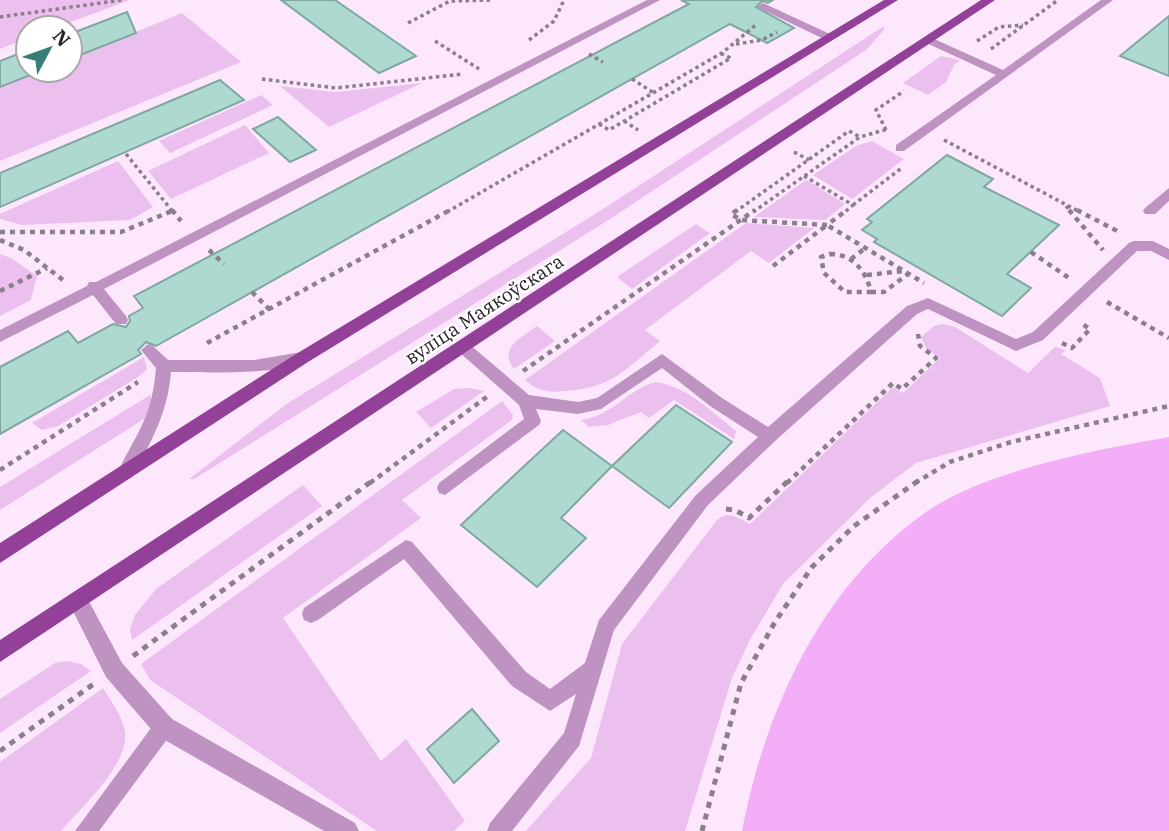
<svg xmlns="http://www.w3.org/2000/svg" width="1169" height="831" viewBox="0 0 1169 831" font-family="'IBM Plex Serif',serif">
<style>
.green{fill:#ecc0ee}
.water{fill:#f4adf7}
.building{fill:#aed9d1;stroke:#7fa8a1;stroke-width:2}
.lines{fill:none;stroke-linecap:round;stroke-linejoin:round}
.path-far2{stroke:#8c7e8d;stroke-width:3.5;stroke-dasharray:3.5 3.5;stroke-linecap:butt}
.path-far1{stroke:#8c7e8d;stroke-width:4.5;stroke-dasharray:5 5;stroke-linecap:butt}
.path{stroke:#8c7e8d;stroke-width:5;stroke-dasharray:6 6;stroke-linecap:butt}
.lane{fill:#bf93c1;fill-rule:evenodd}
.street{fill:#bf93c1;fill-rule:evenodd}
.primary{fill:#924098;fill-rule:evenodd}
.labels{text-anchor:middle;stroke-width:5;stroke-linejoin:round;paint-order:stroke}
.street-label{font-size:19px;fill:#2c232d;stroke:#fff}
</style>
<rect width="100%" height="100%" fill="#fce7fd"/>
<!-- green -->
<path class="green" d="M0,0H130L55,28H28V38L0,49Z
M182,13L241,62L0,161V87L43,70H70V59Z
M884,26L883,31L866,50L610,219L194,479H189L288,403L600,211Z
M941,56L960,60L954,65L946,82L928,95L903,83Z
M422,83L329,127L280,86L335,92Z
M261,95L273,105L170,153L159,141Z
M245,125L269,153L171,199L148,171Z
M872,141L904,159L852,199L813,175L856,146Z
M118,161L153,207L130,220L22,225L0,219V214Z
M806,180L845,204L825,220L754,217Z
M746,223L814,228L769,263L751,251L645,330L660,341C625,370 612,388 565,391C548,393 537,391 525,380Z
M696,224L710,233L632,289L617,277Z
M0,254L11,258L37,276L31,300L0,316Z
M943,324L955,327L1028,373L1055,347L1066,350L1061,354L1100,378L1110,406L916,463L870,498L783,584L751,638L732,678L685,831H526L591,758L622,644L717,520C729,510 738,518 750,524L893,387L903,393L940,358L926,348L921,337L934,326Z
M537,326L555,341L514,369C498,348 521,338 537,326Z
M144,357L147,369L138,377L58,426L42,430L32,423Z
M656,382C687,386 712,412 736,431L734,439L674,400L649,418L641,412L608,425L589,427L581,420C613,416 629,388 656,382Z
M469,388L484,391L431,428L416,412L454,389Z
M150,395L153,402L144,419L0,510V487Z
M502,401L513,415L512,420L402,500L421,518L283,618L381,761L406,739L465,821L454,831H377L150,680L141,664Z
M303,485L322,506L132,640L130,629L135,615L156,589Z
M67,661L81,664L91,671L0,733V699L55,663Z
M103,688C110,700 121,714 124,727C134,761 82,806 61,831H0V762Z"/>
<!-- water -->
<path class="water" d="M1169,437V831H742C765,709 822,585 926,512C985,471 1098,449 1169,437Z"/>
<!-- building -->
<path class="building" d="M281,0H335L416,56L379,73Z
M681,0H773L768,3L762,1L756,7L794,28L767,43L730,24L156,346L146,342L138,350L141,354L0,434V367L68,331L78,343L113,324L126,327L130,321L129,316L143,308L134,296L689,4Z
M127,12L136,33L70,59V34Z
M1169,16V76L1120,56Z
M28,50V70H43L0,87V61Z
M220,80L244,100L0,207V173Z
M278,117L316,150L290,162L253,129Z
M947,155L993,179L984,187L1059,225L1007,274L1031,288L1002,316L874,242L877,239L862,230L872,222L867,219Z
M676,405L732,442L669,508L612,466Z
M563,430L612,466L561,518L586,538L537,587L461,525Z
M472,709L499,741L454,783L427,749Z"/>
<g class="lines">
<!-- path-far2 -->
<path class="path-far2" d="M0,17L122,0
M408,23L450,1L493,0
M529,40L554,21L564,0
M435,41L479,69
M977,41L999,27L1023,25
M736,44L762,40L777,32
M991,49L1058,0
M589,54L603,62
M262,79L336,88L463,74
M632,79L654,93
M624,121L638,130
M599,124L609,130L731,58L722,54
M886,130L876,110L904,91
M944,140L1080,212
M794,152L809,160
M126,154L173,212
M804,176L853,205L845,212
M853,205L903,167
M1066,206L1071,212
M447,212L722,53L757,24
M735,212L849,131L860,137
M753,212L860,137L888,129"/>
<!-- path-far1 -->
<path class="path-far1" d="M172,210L181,221
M737,210L731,214L741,220L827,225L847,210
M1069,210L1103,250
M1077,210L1119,232
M0,232H121L172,211
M0,240L24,250L63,280
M209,250L224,264
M1031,252L1069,278
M830,254C853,254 866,271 871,292H845L824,273L821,257Z
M851,259L864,249
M773,266L827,225L924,283
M867,275L904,271
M0,291L47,268
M252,292L270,310
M871,292H884L908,274
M1107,302L1169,338
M207,343L450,210
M1062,343L1072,348L1090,329L1081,323
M523,371L755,210
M0,470L138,382
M370,483L488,396
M787,483L893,383L902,389L936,358L920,346L918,334
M915,483L950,462L1011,442L1169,406"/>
<!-- path -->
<path class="path" d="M726,509L735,510L749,518L788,481
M133,656L372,481
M0,751L95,683
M702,831L741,683L775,622L812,567L854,526L918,481"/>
<!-- lane -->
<path class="lane" d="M647,0H660L104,289L126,316L128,320L126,324H116L93,295L0,342V330L87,286L89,282H96Z
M1101,0H1113L904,151H896V145L996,75L924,42V38H932L1003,70Z
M763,3L832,35L833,37L824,39L759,8L758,6Z
M1134,241H1153L1169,249V260L1151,251H1137L1043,340L1016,351L928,309L917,314L775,441L708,505L614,630L579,746L512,831H487L490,823L564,733L576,694L550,711L512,686L404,559L318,620L311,623L304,620L302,614L304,608L406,540L412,542L526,672L550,689L585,663L599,620L696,495L758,437L710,406L662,368L601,409L578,414L536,409L541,421L539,425L445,495L439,493L437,488L439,483L524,419L519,405L459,352L457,348L459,344H469L529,395L578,402L597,398L662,354L722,398L768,427L907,306L928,298L1016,339L1033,332L1129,243Z
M148,344L153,346L168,360H254L302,352L309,358C296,376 196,372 171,372C168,412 151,443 131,478L125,480L119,478L117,473C138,431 152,417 156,368L141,350Z
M164,717L171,720L174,727L171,734L99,831H75L157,720Z"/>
<!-- street -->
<path class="street" d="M1169,188V201L1155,214H1145L1143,211L1145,208Z
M78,592L85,594L122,663L172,719L355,823L359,831H324L156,735L106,677L68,601L71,594Z"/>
<!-- primary -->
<path class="primary" d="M884,0H898L308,362L0,563V543L296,354Z
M981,0H995L0,662V640Z"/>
</g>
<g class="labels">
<!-- street labels -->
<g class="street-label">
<text transform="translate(484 309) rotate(-33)" y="7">вуліца Маякоўскага</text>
</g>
</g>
<!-- north arrow -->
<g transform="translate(49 49) rotate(49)"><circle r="33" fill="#ffffff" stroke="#aba7ab" stroke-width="2"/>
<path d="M0-5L12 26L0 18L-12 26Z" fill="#387e74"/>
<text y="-10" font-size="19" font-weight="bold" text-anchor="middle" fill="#2c232d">N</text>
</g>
</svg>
